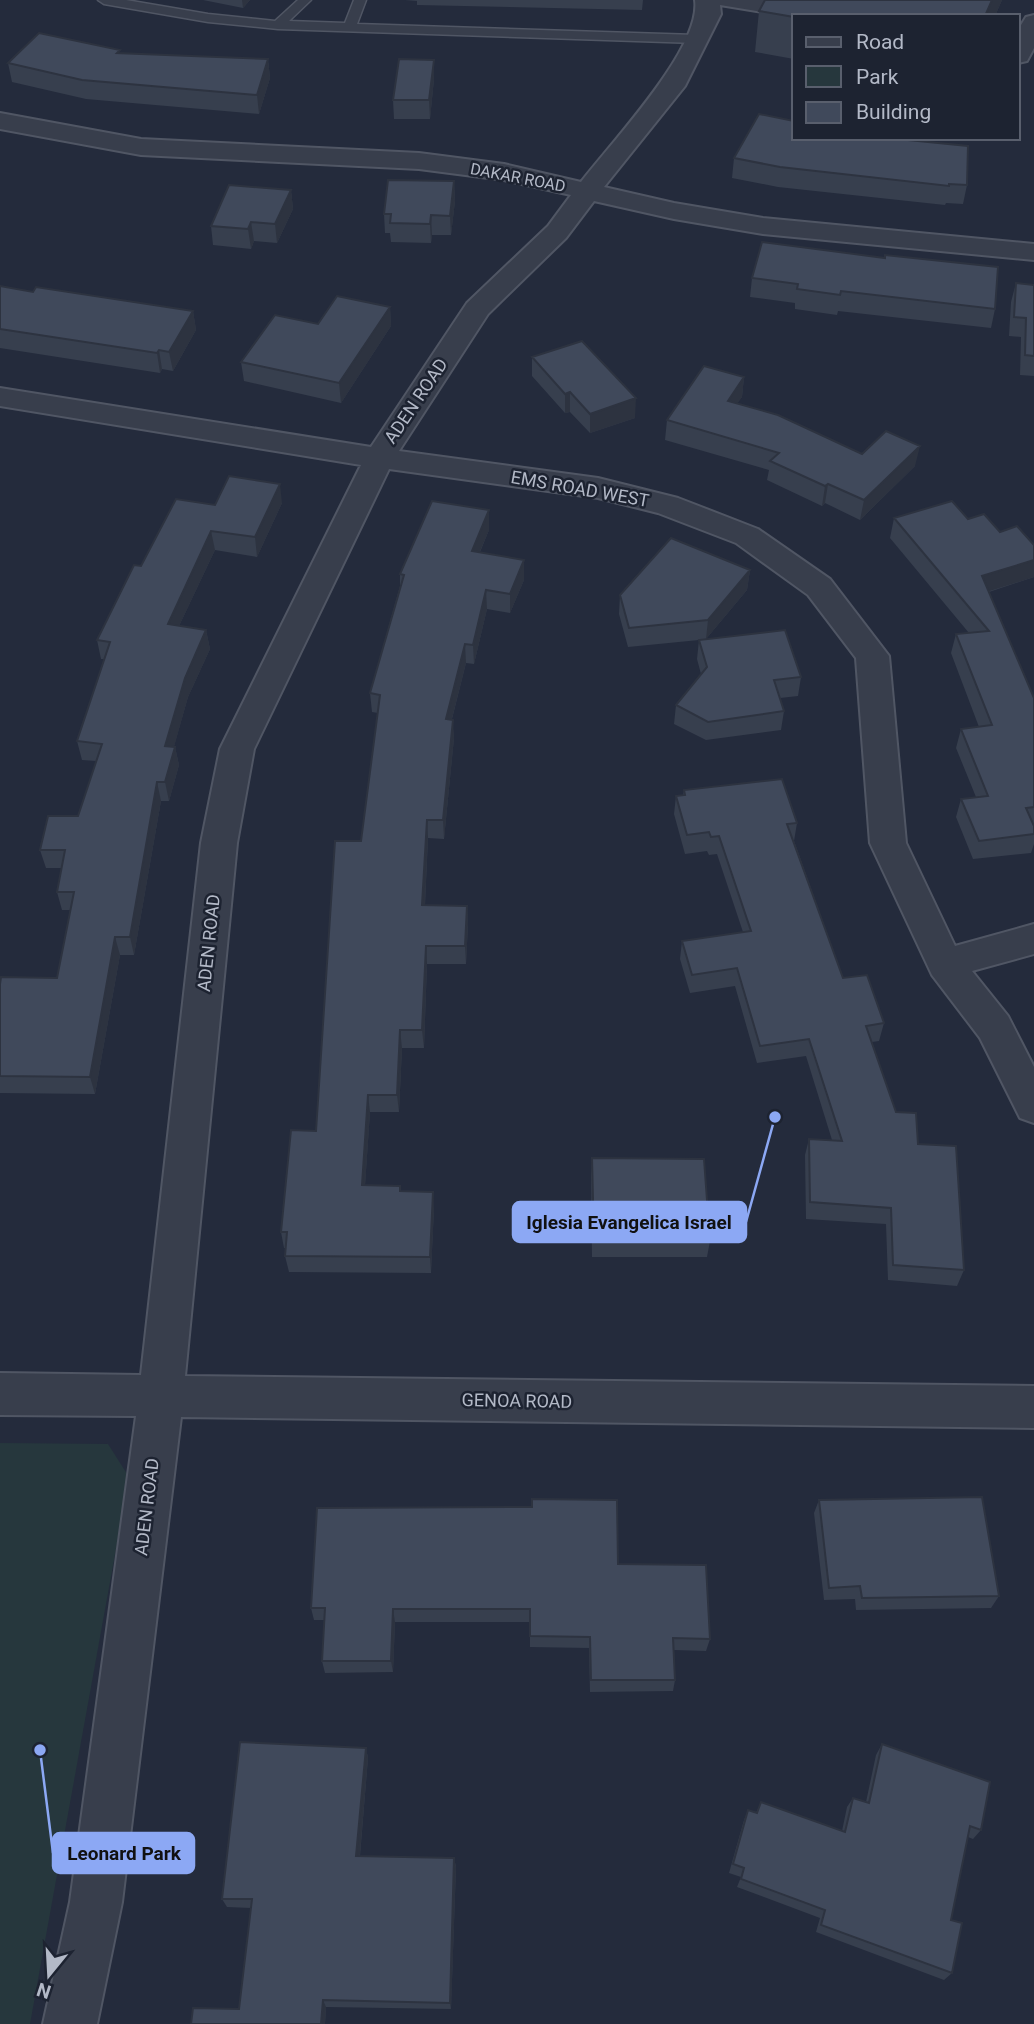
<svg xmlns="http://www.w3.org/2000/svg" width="1034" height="2024" viewBox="0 0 1034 2024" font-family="Roboto,sans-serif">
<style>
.green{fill:#26373d}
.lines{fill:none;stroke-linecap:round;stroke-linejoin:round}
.service-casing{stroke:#505664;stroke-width:3}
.minor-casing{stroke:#505664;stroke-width:4}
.service{fill:#383e4c;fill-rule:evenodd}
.minor{fill:#383e4c;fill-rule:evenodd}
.wall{fill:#373f4e}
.shaded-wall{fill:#2d3340}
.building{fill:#40495b;stroke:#2d3340;stroke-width:2}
.labels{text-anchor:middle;stroke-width:5;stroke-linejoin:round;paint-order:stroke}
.far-street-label{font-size:16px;fill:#b3b9c7;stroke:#1d2331}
.street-label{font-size:18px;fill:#b3b9c7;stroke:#1d2331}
.leader{fill:none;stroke:#8ca8f4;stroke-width:2.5}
.callout-dot{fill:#8ca8f4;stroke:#1d2331;stroke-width:2.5}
.callout{fill:#8ca8f4;stroke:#8ca8f4;stroke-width:2.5}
.callout-label{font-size:19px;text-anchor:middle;font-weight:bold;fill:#111}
</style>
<rect width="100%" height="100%" fill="#242b3c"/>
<!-- green -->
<path class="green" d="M0,1443L108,1444L129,1477L30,2024H0Z"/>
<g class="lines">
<!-- service casing -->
<g class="service-casing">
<path id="service" d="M98,0H126L208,14L275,21L298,0H311L289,21L345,23L354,0H366L357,24L696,35L703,39L696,43L278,29L208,22L104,4Z"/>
</g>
<!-- minor casing -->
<g class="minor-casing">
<path id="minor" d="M695,0H772L831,9L839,11L843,16L794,17L720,5L721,14L685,86L604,187L674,203L763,218L1034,244V260L763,234L674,219L594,201L566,238L488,314L399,451L598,478L678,498L758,529L830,579L889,656L906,843L955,946L1034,924V954L972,971L1008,1016L1034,1067V1123L1020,1118L980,1038L932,975L870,843L856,658L808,595L736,543L658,513L598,498L389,469L254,749L237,843L185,1376L1034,1386V1428L181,1417L122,1902L97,2024H43L70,1902L136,1416L0,1415V1373L141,1375L201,843L220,749L361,465L0,406V388L371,447L467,303L548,226L571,195L504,180L419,169L141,155L0,129V113L141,139L419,153L504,164L581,182C611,143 702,47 695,0Z
M1034,15V48L1027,61L1018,63V30L1026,17Z"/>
</g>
<!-- service -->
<use href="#service" class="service"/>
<!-- minor -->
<use href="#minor" class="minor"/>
</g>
<!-- wall -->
<path class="wall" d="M203,0H250L243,8Z
M405,0H643L642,10L417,5V1Z
M1002,0L995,16H794V59L755,52L759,11Z
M121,53L268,59L270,78L259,114L86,99L12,82L8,63Z
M434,60V79L430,119H394L393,100Z
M888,139L967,185L963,204L946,203L945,205L778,187L732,178L734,158Z
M454,181L455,201L451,235H432L431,243L391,242L390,233H385L384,214Z
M291,190L293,209L277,243L254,241L251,249L213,245L211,226Z
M752,278L995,309L991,328L838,311L837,315L795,309V303L750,297Z
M1016,283L1034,285V376L1020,375L1021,337L1009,336L1011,302Z
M0,286L33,292L193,311L196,330L173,371L162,369L160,373L0,348Z
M390,307L391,326L341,403L244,381L241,362L318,324Z
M532,357L635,418L590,433L570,412L565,413L532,376Z
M744,377L742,397L737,403L862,454L915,466L860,520L825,503L822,506L767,480L769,470L665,440L667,420Z
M282,503L257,557L215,550L179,626L206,630L210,649L188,697L174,746L175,747L179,765L169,801H161L134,955H120L95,1094L0,1093V984L57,978L70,910H62L57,892L62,868H46L40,850L78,816L96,761L82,760L77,741L104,659H101L97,640L141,566L215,505Z
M894,518L968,519L1034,545V577L989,592L1034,698V844L1031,853L973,859L956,817L961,799L976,797L956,748L961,729L979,727L951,653L956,634L969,633L890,538Z
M489,530L480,552L524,580L510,613L487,609L474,664L466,663L452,719L454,738L444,839L428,838L425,905L467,906L468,924L466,964H427L424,1048H402L399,1112H370L365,1185L401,1191L434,1208L431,1273L289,1272L285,1256L286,1248H284L281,1232L316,1131L361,841L378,713L372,712L370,693L400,586V574Z
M750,570L747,590L706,639L801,677L798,696L780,698L784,711L781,730L706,740L674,724L676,705L701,674L697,659L699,640L628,647L619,614L620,595Z
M684,790L797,823L794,841L843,978L884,1023L879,1041L872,1042L896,1112L918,1144L964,1270L957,1286L888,1280L886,1224L806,1219L805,1155L809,1139L832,1140L806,1056L757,1063L735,986L690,993L680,959L682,941L743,932L717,854L709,855L707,851L685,854L674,814L676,796L683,795Z
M592,1158L710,1241L707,1257H592L591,1175Z
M819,1500L999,1596L991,1608L856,1610L855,1599L824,1600L814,1513Z
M618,1564L710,1639L706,1651L674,1650L675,1680L673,1691L590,1692L589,1648L530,1647V1622H395L393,1672L325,1673L322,1661L325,1620H314L311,1608Z
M882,1744L981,1830L973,1839L968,1837L951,1920L952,1973L944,1980L816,1932L820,1918L737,1887L741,1877L729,1873L744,1820L748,1810L756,1813L761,1802L842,1831L847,1807L853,1798L866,1802L876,1755Z
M366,1748L368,1758L360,1856L454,1858L456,1867L451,2009L326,2007L325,2024H191L239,2009L251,1908L227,1907L222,1899Z"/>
<!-- shaded-wall -->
<path class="shaded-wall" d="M242,0H250L243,8Z
M992,0H1002L995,16H985Z
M268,59L270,78L259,114L257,95Z
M434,60V79L430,119L429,100Z
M454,181L455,201L451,235L450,216Z
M291,190L293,209L277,243L275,224Z
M431,215L432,235L431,243L430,224Z
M251,222L254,241L251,249L248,229Z
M390,307L391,326L341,403L339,383Z
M193,311L196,330L173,371L169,352Z
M159,350L162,369L160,373L157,353Z
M744,377L742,397L726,420L728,401Z
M570,392V412L565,413V394Z
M636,398L635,418L590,433V414Z
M920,446L915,466L860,520L864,500Z
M280,484L282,503L257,557L255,537Z
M828,484L825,503L822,506L825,486Z
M489,510V530L472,570V551Z
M211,531L215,550L171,643L168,624Z
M524,560V580L510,613V594Z
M1034,560V577L977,595L982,576Z
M750,570L747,590L706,639L708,620Z
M486,590L487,609L474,664L473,645Z
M206,630L210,649L188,697L169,765L165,746L185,678Z
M465,644L466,663L447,738L446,719Z
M453,720L454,738L444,839L443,820Z
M175,747L179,765L169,801L165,782Z
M157,782L161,801L134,955L130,937Z
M427,820L428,838L424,924L422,905Z
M467,906L468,924L466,964L465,946Z
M115,937L120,955L95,1094L90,1077Z
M426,946L427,964L424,1048L422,1030Z
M400,1030L402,1048L399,1112L397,1095Z
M368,1095L370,1112L364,1202L362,1185Z
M433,1192L434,1208L431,1273L430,1257Z
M393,1609L395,1622L393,1672L391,1661Z
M366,1748L368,1758L359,1865L356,1856Z
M454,1858L456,1867L451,2009L450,2003Z
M323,2000L326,2007L325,2024H321Z"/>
<!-- building -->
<path class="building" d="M765,0H992L985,16H794V17L759,11Z
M39,33L120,50L117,53L268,59L257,95L82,80L8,63Z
M399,59L434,60L429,100H393Z
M759,114L794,121V138H888L968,146L967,185L949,184V186L780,167L734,158Z
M388,180L454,181L450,216L431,215L430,224L390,223L391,214H384Z
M229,185L291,190L275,224L251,222L248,229L211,226Z
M762,242L885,258V255L998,267L995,309L841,291L840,295L797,289L798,284L752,278Z
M1016,283L1034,285V356L1025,355L1026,318L1014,317Z
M0,286L33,292L36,287L193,311L169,352L159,350L157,353L0,329Z
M337,296L390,307L339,383L241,362L275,315L318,324Z
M582,341L636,398L590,414L570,392L565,394L532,357Z
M704,366L744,377L728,401L778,415L862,454L886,431L920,446L864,500L828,484L825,486L770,461L779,453L667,420Z
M229,476L280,484L255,537L211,531L168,624L206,630L185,678L165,746L175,747L165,782H157L130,937H115L90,1077L0,1076V984L1,977L57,978L74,892H57L65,850H40L48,816H78L102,744L77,741L110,642L97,640L134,565L141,566L176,499L215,505Z
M432,501L489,510L472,551L524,560L510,594L486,590L473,645L465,644L446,719L453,720L443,820H427L422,905L467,906L465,946H426L422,1030H400L397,1095H368L362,1185L400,1186V1191L433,1192L430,1257L285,1256L287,1232H281L291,1130L316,1131L335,841H361L380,695L370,693L404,575L400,574Z
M952,501L968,519L984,514L1000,532L1017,526L1034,545V560L982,576L1034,698V807L1026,808L1034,826V834L979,841L961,799L988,796L961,729L992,725L956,634L989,631L894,518Z
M671,538L750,570L708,620L629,628L620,595Z
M785,630L801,677L774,680L784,711L708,722L676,705L707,667L699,640Z
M782,779L797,823L787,824L843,978L867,975L884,1023L866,1026L896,1112L916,1113L918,1144L956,1146L964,1270L893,1265L891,1208L810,1202L809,1139L842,1141L809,1039L760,1046L737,968L692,975L682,941L751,931L719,836L711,837L709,832L687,835L676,796L685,795L684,790Z
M592,1158L704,1159L710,1241H594Z
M982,1497L999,1596L862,1598L860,1586L829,1588L819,1500Z
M532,1499L617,1500L618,1564L706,1565L710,1639L673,1638L675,1680H591L590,1637L530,1636V1609H393L391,1661H322L325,1608H311L317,1508L532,1507Z
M240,1742L366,1748L356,1856L454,1858L450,2003L323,2000L321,2024H191L193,2008L239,2009L252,1899H222Z
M882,1744L990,1782L981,1830L970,1826L951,1920L962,1923L952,1973L821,1925L825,1910L741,1879L744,1868L733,1864L748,1810L757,1813L761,1802L845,1832L853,1798L869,1803Z"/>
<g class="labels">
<!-- far-street labels -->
<g class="far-street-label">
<text transform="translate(518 177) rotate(11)" y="6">DAKAR ROAD</text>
</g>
<!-- street labels -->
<g class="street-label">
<text transform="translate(416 401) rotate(-56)" y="6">ADEN ROAD</text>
<text transform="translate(580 489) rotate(10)" y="6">EMS ROAD WEST</text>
<text transform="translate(209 943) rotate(-84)" y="6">ADEN ROAD</text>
<text transform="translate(517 1401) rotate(1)" y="6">GENOA ROAD</text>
<text transform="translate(147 1507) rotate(-83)" y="6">ADEN ROAD</text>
</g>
</g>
<!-- callouts -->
<path class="leader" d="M775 1117L746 1222M40 1750L53 1853"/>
<g class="callout-dot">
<circle cx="775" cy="1117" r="7"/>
<circle cx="40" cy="1750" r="7"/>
</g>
<g class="callout">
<rect x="513" y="1202" width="233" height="40" rx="7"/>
<rect x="53" y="1833" width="141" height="40" rx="7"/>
</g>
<g class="callout-label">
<text x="629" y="1229">Iglesia Evangelica Israel</text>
<text x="124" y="1860">Leonard Park</text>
</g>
<!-- legend -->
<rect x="792" y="14" width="228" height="126" fill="#1d2331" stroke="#595f6d" stroke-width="2"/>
<rect x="806" y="37" width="35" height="10" fill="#383e4c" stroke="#595f6d" stroke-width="2"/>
<text x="856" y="49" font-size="21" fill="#b3b9c7">Road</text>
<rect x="806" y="66" width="35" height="21" fill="#26373d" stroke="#595f6d" stroke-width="2"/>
<text x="856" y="84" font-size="21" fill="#b3b9c7">Park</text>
<rect x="806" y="102" width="35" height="21" fill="#40495b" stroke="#595f6d" stroke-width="2"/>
<text x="856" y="119" font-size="21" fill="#b3b9c7">Building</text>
<!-- north arrow -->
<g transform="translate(49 1975) rotate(198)" stroke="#1d2331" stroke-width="5" paint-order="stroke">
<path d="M0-5L12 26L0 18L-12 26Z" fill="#b3b9c7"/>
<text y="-10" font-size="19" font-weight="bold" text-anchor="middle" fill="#b3b9c7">N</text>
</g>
</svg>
